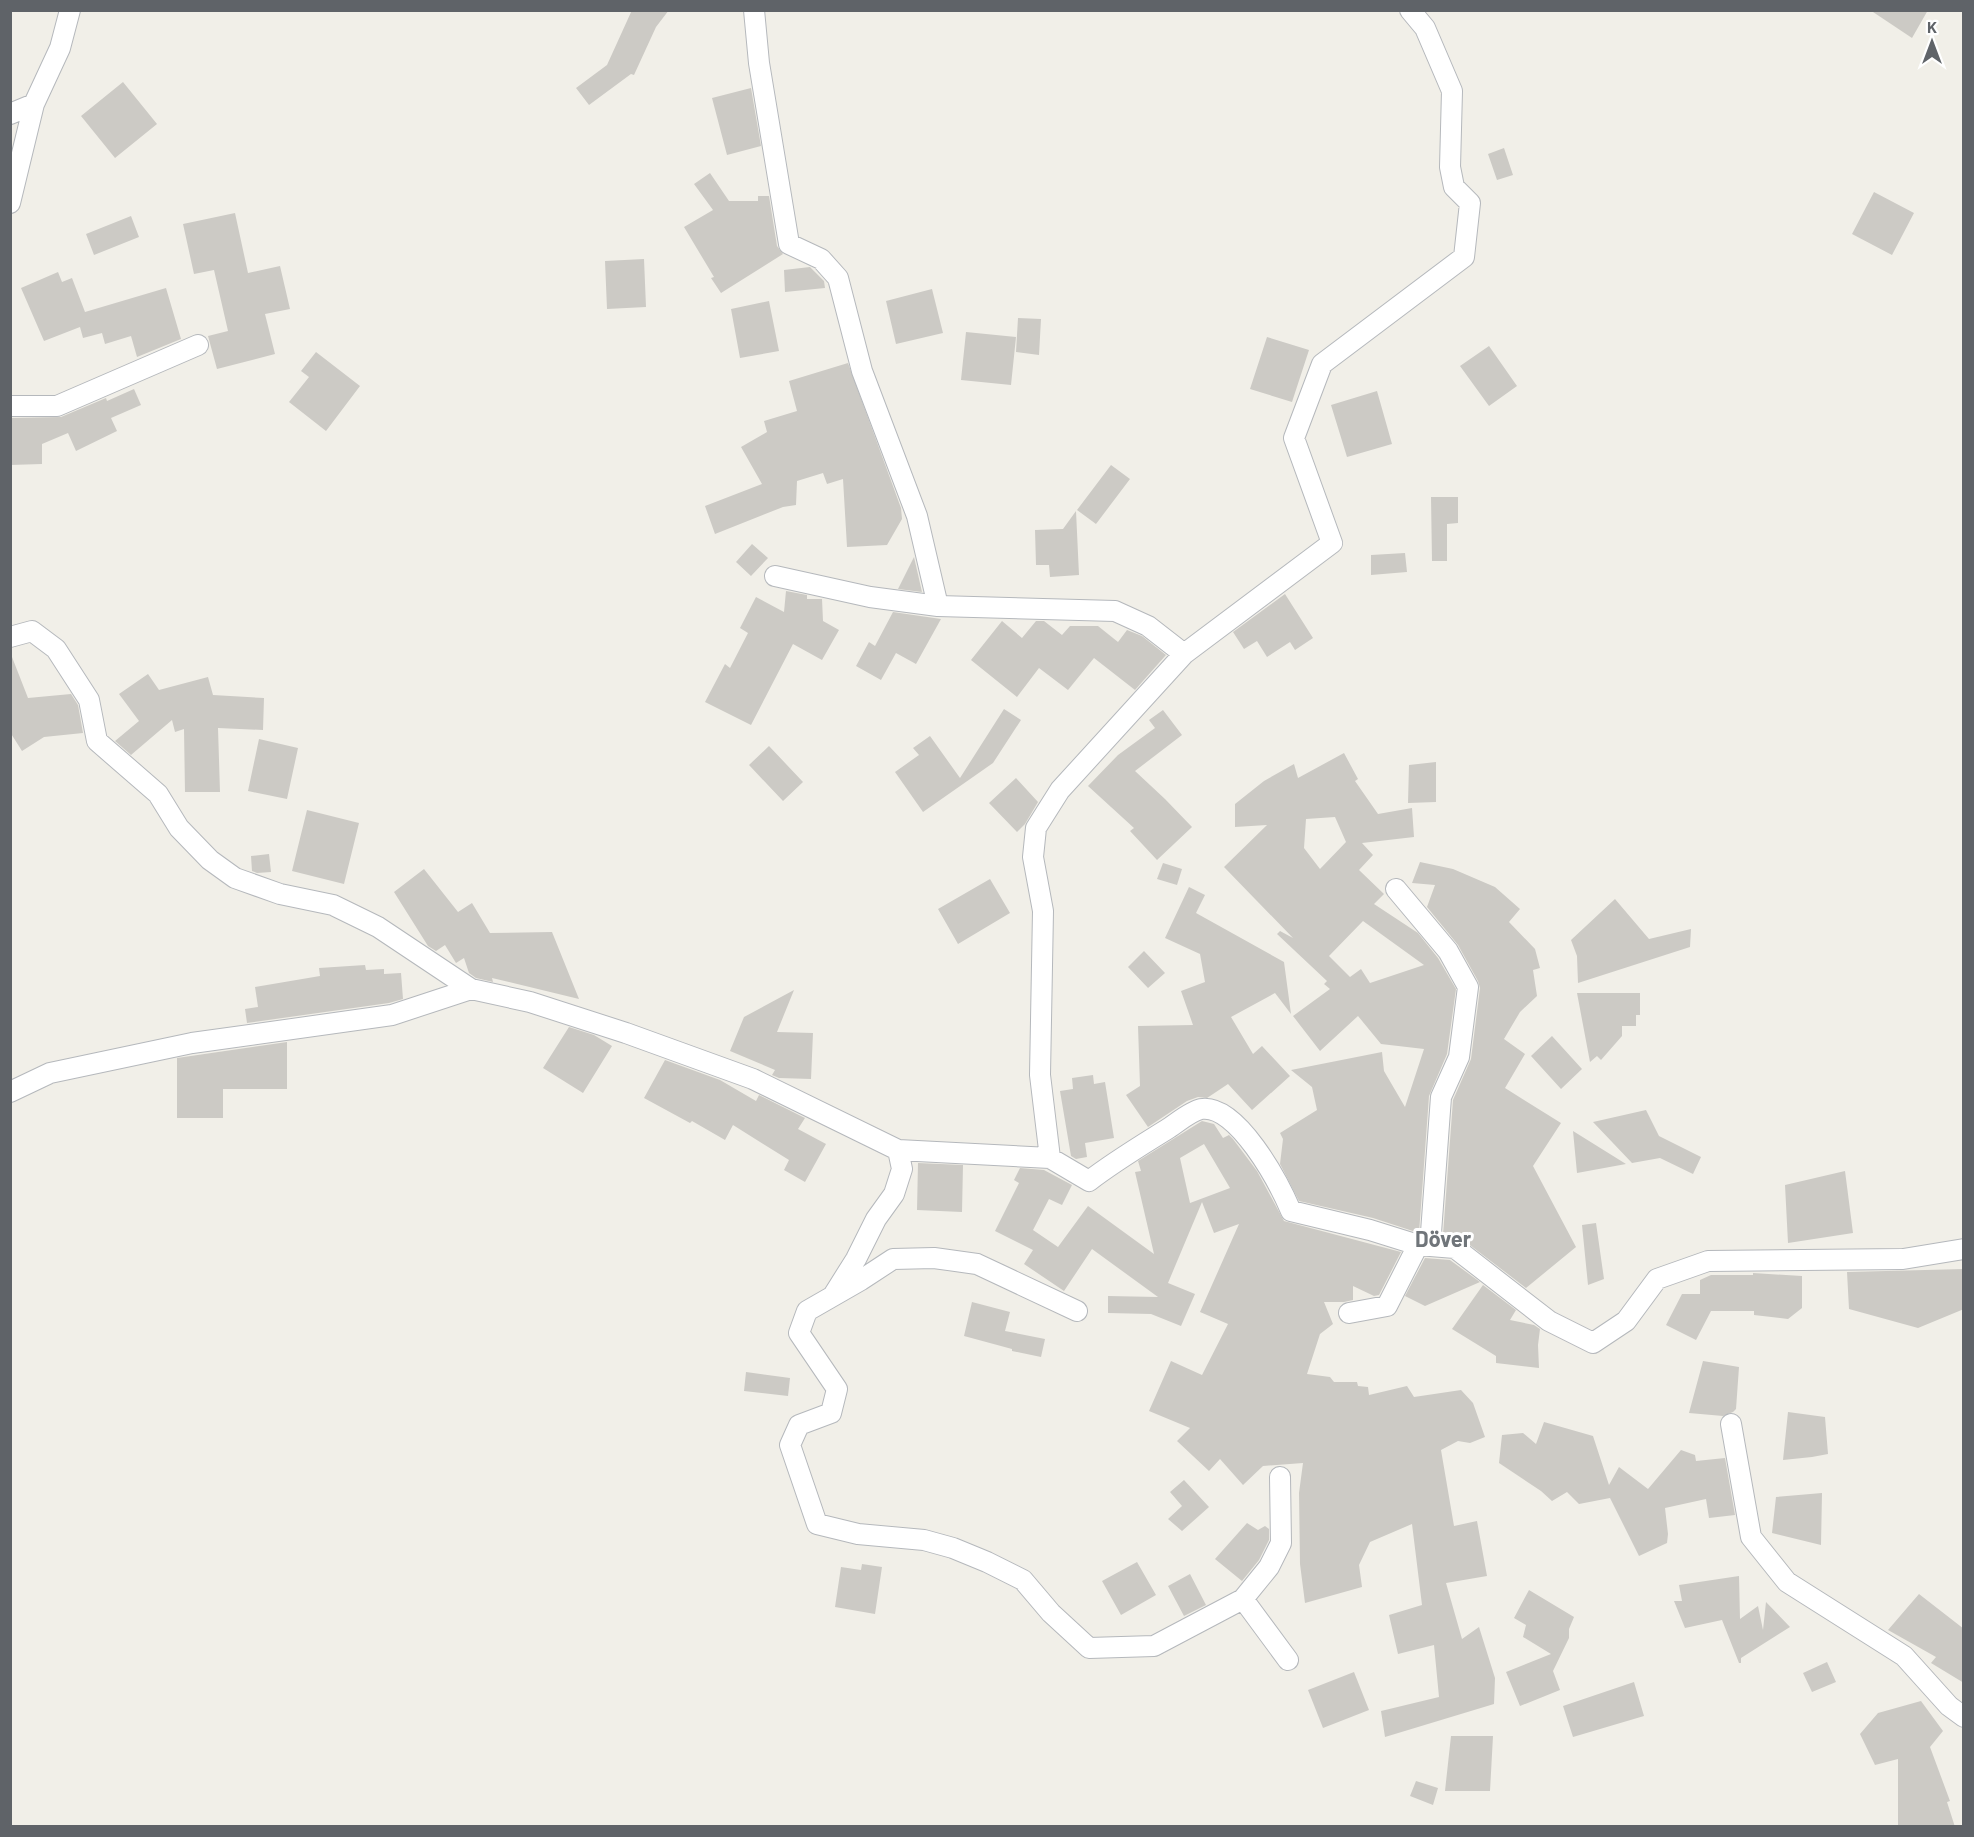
<svg xmlns="http://www.w3.org/2000/svg" width="1974" height="1837" viewBox="0 0 1974 1837" font-family="Barlow,sans-serif">
<style>
.building{fill:#cccac5;fill-rule:evenodd}
.lines{fill:none;stroke-linecap:round;stroke-linejoin:round}
.minor-casing{stroke:#b5b8bc;stroke-width:22}
.minor{stroke:#fff;stroke-width:20}
.labels{text-anchor:middle;stroke-width:6;stroke-linejoin:round;paint-order:stroke}
.quarter-label{font-size:22px;font-weight:bold;fill:#70757a;stroke:#fff}
</style>
<rect width="100%" height="100%" fill="#f1efe8"/>
<!-- building -->
<path class="building" d="M632,10H669L656,27L634,75L631,74L589,105L576,88L607,65Z
M1870,10H1928L1912,38Z
M123,82L157,124L115,158L81,116Z
M751,88L761,146L727,155L712,98Z
M1504,148L1513,175L1497,180L1488,154Z
M710,173L729,201H758V196H769L777,246L783,254L721,293L711,278L714,277L684,227L713,210L694,184Z
M1874,192L1914,213L1892,255L1852,234Z
M235,213L248,273L280,266L290,309L265,314L275,354L217,369L208,336L228,331L214,270L194,274L183,224Z
M131,216L139,237L94,255L86,234Z
M644,259L646,307L607,309L605,261Z
M810,267L824,281L825,288L785,292L784,270Z
M58,272L62,282L72,278L85,312L166,288L181,339L137,357L131,336L105,344L102,333L83,338L80,327L44,341L21,288Z
M932,289L943,333L896,344L886,301Z
M769,301L779,351L740,358L731,309Z
M1018,318L1041,319L1039,355L1016,352Z
M966,332L1016,337L1011,385L961,380Z
M1267,337L1309,350L1292,402L1250,389Z
M1489,346L1517,386L1489,406L1460,366Z
M316,352L360,386L326,431L289,402L309,377L301,371Z
M848,363L901,508L902,519L887,545L847,547L843,479L827,484L823,473L797,481L796,505L783,507L715,534L705,506L762,484L741,447L767,432L764,421L797,411L789,381Z
M134,389L141,405L111,418L117,431L76,451L68,433L42,444V464L10,465V418L61,417L106,398L107,401Z
M1377,391L1392,444L1347,457L1331,405Z
M1111,465L1130,479L1096,524L1077,510Z
M1431,497H1458V523L1447,524V561H1432Z
M1076,511L1079,575L1050,577L1049,565H1036L1035,530L1063,529Z
M752,544L768,558L751,576L736,562Z
M1405,553L1407,572L1371,575V555Z
M914,557L922,592L898,589Z
M786,591L807,595V599H822L823,621L839,630L822,660L793,644L751,725L705,702L725,664L730,668L748,633L740,628L756,597L784,612Z
M1285,594L1313,638L1295,650L1290,642L1267,657L1257,641L1244,649L1233,632Z
M893,612L941,619L916,664L896,653L881,680L856,666L869,642L875,646Z
M1002,621L1022,638L1036,621H1044L1062,635L1070,626H1098L1118,642L1127,630L1142,636L1166,655L1135,690L1094,658L1068,690L1039,668L1017,697L971,660Z
M10,657H12L28,698L71,694L78,705L83,733L44,737L22,751L10,732Z
M148,674L159,690L208,677L213,695L264,698L263,730L218,728L220,792H185L184,729L175,732L172,720L131,755L115,741L139,721L119,694Z
M1004,709L1021,720L993,763L923,812L895,772L919,755L913,748L930,736L960,778Z
M1163,710L1182,735L1135,771L1165,799L1192,827L1157,860L1130,831L1134,828L1088,786L1118,755L1155,728L1149,720Z
M259,739L298,748L287,799L248,791Z
M769,746L803,782L783,801L749,765Z
M1344,753L1358,779L1355,781L1378,814L1412,808L1414,837L1362,843L1373,855L1359,870L1384,894L1374,904L1418,933L1438,958L1456,989L1447,1054L1429,1096L1419,1233L1373,1218L1299,1201L1280,1164L1283,1139L1280,1133L1317,1110L1312,1087L1291,1070L1382,1052L1384,1071L1405,1107L1424,1049L1381,1044L1358,1016L1320,1051L1293,1016L1330,989L1324,984L1327,981L1277,934L1280,931L1293,938L1224,867L1267,825L1235,827V804L1264,781L1294,764L1298,778ZM1335,817L1346,842L1320,869L1304,848L1306,819ZM1363,921L1424,965L1370,983L1361,969L1350,977L1329,956Z
M1436,762V802L1408,803L1409,765Z
M1016,778L1038,802L1025,824L1017,832L989,803Z
M307,810L359,823L344,884L292,871Z
M269,854L271,872L257,873L252,871L251,856Z
M1420,862L1453,869L1495,887L1520,909L1509,922L1535,949L1540,968L1533,970L1537,996L1520,1012L1504,1039L1525,1054L1505,1088L1561,1123L1533,1166L1576,1247L1526,1288L1462,1239L1443,1235L1453,1100L1471,1059L1480,988L1478,981L1458,945L1427,907L1435,885L1412,883Z
M1163,863L1182,869L1177,885L1157,879Z
M424,869L458,912L472,903L490,933L552,932L579,999L492,978L493,982L476,978L469,973L464,958L456,963L445,945L436,951L428,946L394,892Z
M990,879L1010,913L958,944L938,909Z
M1189,887L1205,895L1196,913L1284,962L1291,1014L1275,993L1231,1017L1253,1054L1262,1046L1290,1076L1252,1110L1228,1084L1207,1098L1198,1097L1187,1101L1148,1127L1126,1095L1140,1086L1138,1026L1193,1025L1181,991L1205,982L1200,954L1165,938Z
M1615,899L1649,939L1691,929L1690,947L1578,983L1577,956L1571,940Z
M1144,951L1165,973L1148,988L1128,967Z
M365,965L366,970L384,969V974L401,973L403,999L389,1003L247,1023L245,1009L258,1007L255,987L320,976L319,968Z
M794,990L777,1032L813,1033L811,1079L779,1078L772,1075L775,1070L730,1051L744,1017Z
M1577,993H1640V1015H1636V1026H1622V1036L1601,1060L1597,1056L1590,1062Z
M569,1027L594,1035L612,1046L583,1093L543,1068Z
M1552,1036L1582,1069L1561,1089L1531,1056Z
M287,1042V1089H223V1118H177V1058Z
M665,1060L720,1080L756,1101L759,1095L805,1118L798,1129L826,1144L805,1182L784,1170L789,1160L733,1125L725,1140L692,1121L690,1123L644,1098Z
M1093,1075L1094,1084L1105,1082L1114,1138L1085,1143L1087,1157L1076,1159L1071,1156L1060,1091L1073,1089L1072,1078Z
M1646,1110L1659,1136L1701,1157L1693,1174L1660,1158L1632,1163L1593,1122Z
M1202,1121L1214,1124L1223,1138L1229,1135L1233,1139L1257,1171L1284,1221L1401,1252L1379,1295L1374,1296L1353,1286V1300L1344,1302H1324L1333,1324L1320,1334L1307,1374L1330,1377L1334,1382H1357L1358,1386L1368,1387L1369,1395L1407,1386L1414,1397L1461,1390L1473,1403L1485,1437L1470,1443L1458,1441L1441,1450L1454,1526L1477,1521L1487,1576L1446,1583L1462,1639L1479,1627L1495,1678L1494,1704L1385,1737L1381,1711L1439,1697L1434,1645L1398,1654L1389,1615L1422,1605L1412,1524L1370,1542L1359,1565L1362,1587L1305,1603L1300,1564L1299,1493L1303,1463L1263,1466L1243,1485L1220,1459L1209,1471L1177,1441L1190,1428L1149,1411L1171,1361L1202,1375L1228,1324L1200,1312L1239,1224L1214,1233L1202,1202L1168,1283L1195,1294L1181,1326L1151,1314L1108,1313V1296L1158,1297L1092,1249L1064,1291L1024,1264L1033,1250L995,1231L1019,1183L1014,1180L1020,1168L1044,1170L1072,1185L1062,1205L1049,1199L1033,1230L1058,1247L1088,1206L1154,1254L1135,1172L1141,1171L1138,1161ZM1204,1144L1230,1188L1190,1203L1180,1158Z
M1573,1131L1626,1164L1577,1173Z
M918,1163L963,1165L962,1212L917,1210Z
M1845,1171L1853,1233L1788,1243L1785,1185Z
M1596,1223L1604,1279L1588,1285L1582,1225Z
M1425,1258L1450,1260L1480,1282L1425,1306L1405,1296Z
M1964,1269V1309L1918,1328L1849,1309L1847,1272Z
M1753,1273L1802,1276V1308L1788,1319L1754,1315V1311H1711L1696,1340L1666,1325L1682,1294H1700V1280L1711,1275H1753Z
M1483,1285L1516,1310L1510,1320L1534,1325L1540,1329L1538,1345L1539,1368L1496,1363V1356L1452,1329Z
M972,1302L1010,1312L1005,1331L1045,1339L1041,1357L1012,1351V1349L964,1336Z
M1703,1361L1739,1367L1736,1409L1733,1412L1723,1416L1689,1413Z
M746,1372L790,1378L788,1396L744,1391Z
M1788,1412L1825,1417L1828,1454L1812,1457L1783,1460Z
M1544,1422L1593,1436L1609,1485L1619,1467L1648,1489L1681,1450L1695,1455L1696,1461L1725,1458L1735,1515L1709,1518L1706,1499L1665,1508L1668,1534L1667,1543L1639,1556L1610,1498L1579,1504L1567,1492L1552,1501L1541,1491L1499,1463L1502,1435L1523,1433L1536,1444Z
M1184,1480L1209,1507L1182,1531L1168,1519L1182,1506L1170,1492Z
M1822,1493L1821,1545L1772,1533L1776,1497Z
M1247,1523L1258,1530L1265,1526L1269,1529V1540L1259,1560L1242,1581L1215,1559Z
M1137,1562L1156,1595L1121,1615L1102,1581Z
M862,1564L882,1567L875,1614L835,1607L841,1567L861,1570Z
M1190,1574L1206,1605L1184,1616L1168,1586Z
M1739,1576L1740,1619L1758,1606L1763,1630L1766,1602L1790,1627L1741,1658V1663H1739L1722,1620L1685,1628L1674,1601H1682L1679,1585Z
M1529,1590L1574,1617L1569,1629V1638L1553,1671L1560,1690L1520,1706L1506,1672L1551,1654L1523,1637L1526,1625L1514,1618Z
M1919,1594L1964,1629V1683L1931,1663L1936,1657L1888,1630Z
M1827,1662L1836,1682L1812,1692L1803,1673Z
M1354,1672L1369,1710L1323,1728L1308,1690Z
M1634,1682L1644,1716L1573,1737L1563,1706Z
M1921,1701L1943,1731L1930,1747L1950,1801L1947,1802L1955,1827H1898V1759L1875,1765L1860,1734L1878,1713Z
M1451,1736H1493L1490,1791H1445Z
M1416,1781L1438,1788L1433,1805L1410,1796Z"/>
<g class="lines">
<!-- minor casing -->
<g class="minor-casing">
<path id="minor" d="M754,10L759,63L789,244L821,259L838,278L862,371L917,516L938,606
M10,114L34,104
M10,203L34,104L60,48L70,10
M10,406H57L198,345
M775,576L870,597L938,606L1115,611L1148,626L1184,654L1060,790L1036,828L1033,857L1043,911L1040,1075L1050,1158
M10,637L32,631L56,649L89,700L97,741L158,794L179,828L210,860L235,878L280,894L333,905L378,927L471,989L530,1002L626,1033L753,1079L898,1150L1050,1158L1089,1181C1115,1161 1142,1145 1169,1128C1178,1122 1191,1111 1201,1109C1237,1103 1279,1183 1291,1211L1370,1230L1418,1245L1455,1248L1549,1321L1593,1343L1626,1321L1657,1279L1708,1261L1903,1259L1964,1249
M1184,654L1332,543L1294,438L1322,364L1464,257L1470,203L1454,187L1450,167L1452,91L1425,28L1410,10
M1396,889L1448,951L1468,987L1459,1057L1441,1097L1430,1246
M10,1092L50,1073L192,1043L392,1015L471,989
M834,1294L856,1259L876,1219L894,1194L902,1169L898,1150
M1077,1311L977,1264L934,1258L893,1259L861,1280L807,1311L799,1333L837,1389L831,1413L799,1425L790,1445L817,1524L858,1534L924,1540L953,1548L987,1562L1023,1580L1051,1613L1089,1648L1154,1646L1243,1599L1269,1567L1281,1543L1280,1477
M1349,1313L1387,1306L1418,1245
M1731,1424L1751,1537L1787,1582L1904,1656L1949,1706L1964,1717
M1243,1599L1288,1660"/>
</g>
<!-- minor -->
<use href="#minor" class="minor"/>
</g>
<g class="labels">
<!-- quarter labels -->
<g class="quarter-label">
<text x="1443" y="1247">Döver</text>
</g>
</g>
<!-- border -->
<rect width="1974" height="1837" fill="none" stroke="#5f6368" stroke-width="24"/>
<!-- north arrow -->
<g transform="translate(1932 42)" stroke="#ffffff" stroke-width="4.5" paint-order="stroke">
<path d="M0-4.5L10 22L0 15L-10 22Z" fill="#5f6368"/>
<text y="-9" font-size="16" font-weight="bold" text-anchor="middle" fill="#5f6368">K</text>
</g>
</svg>
